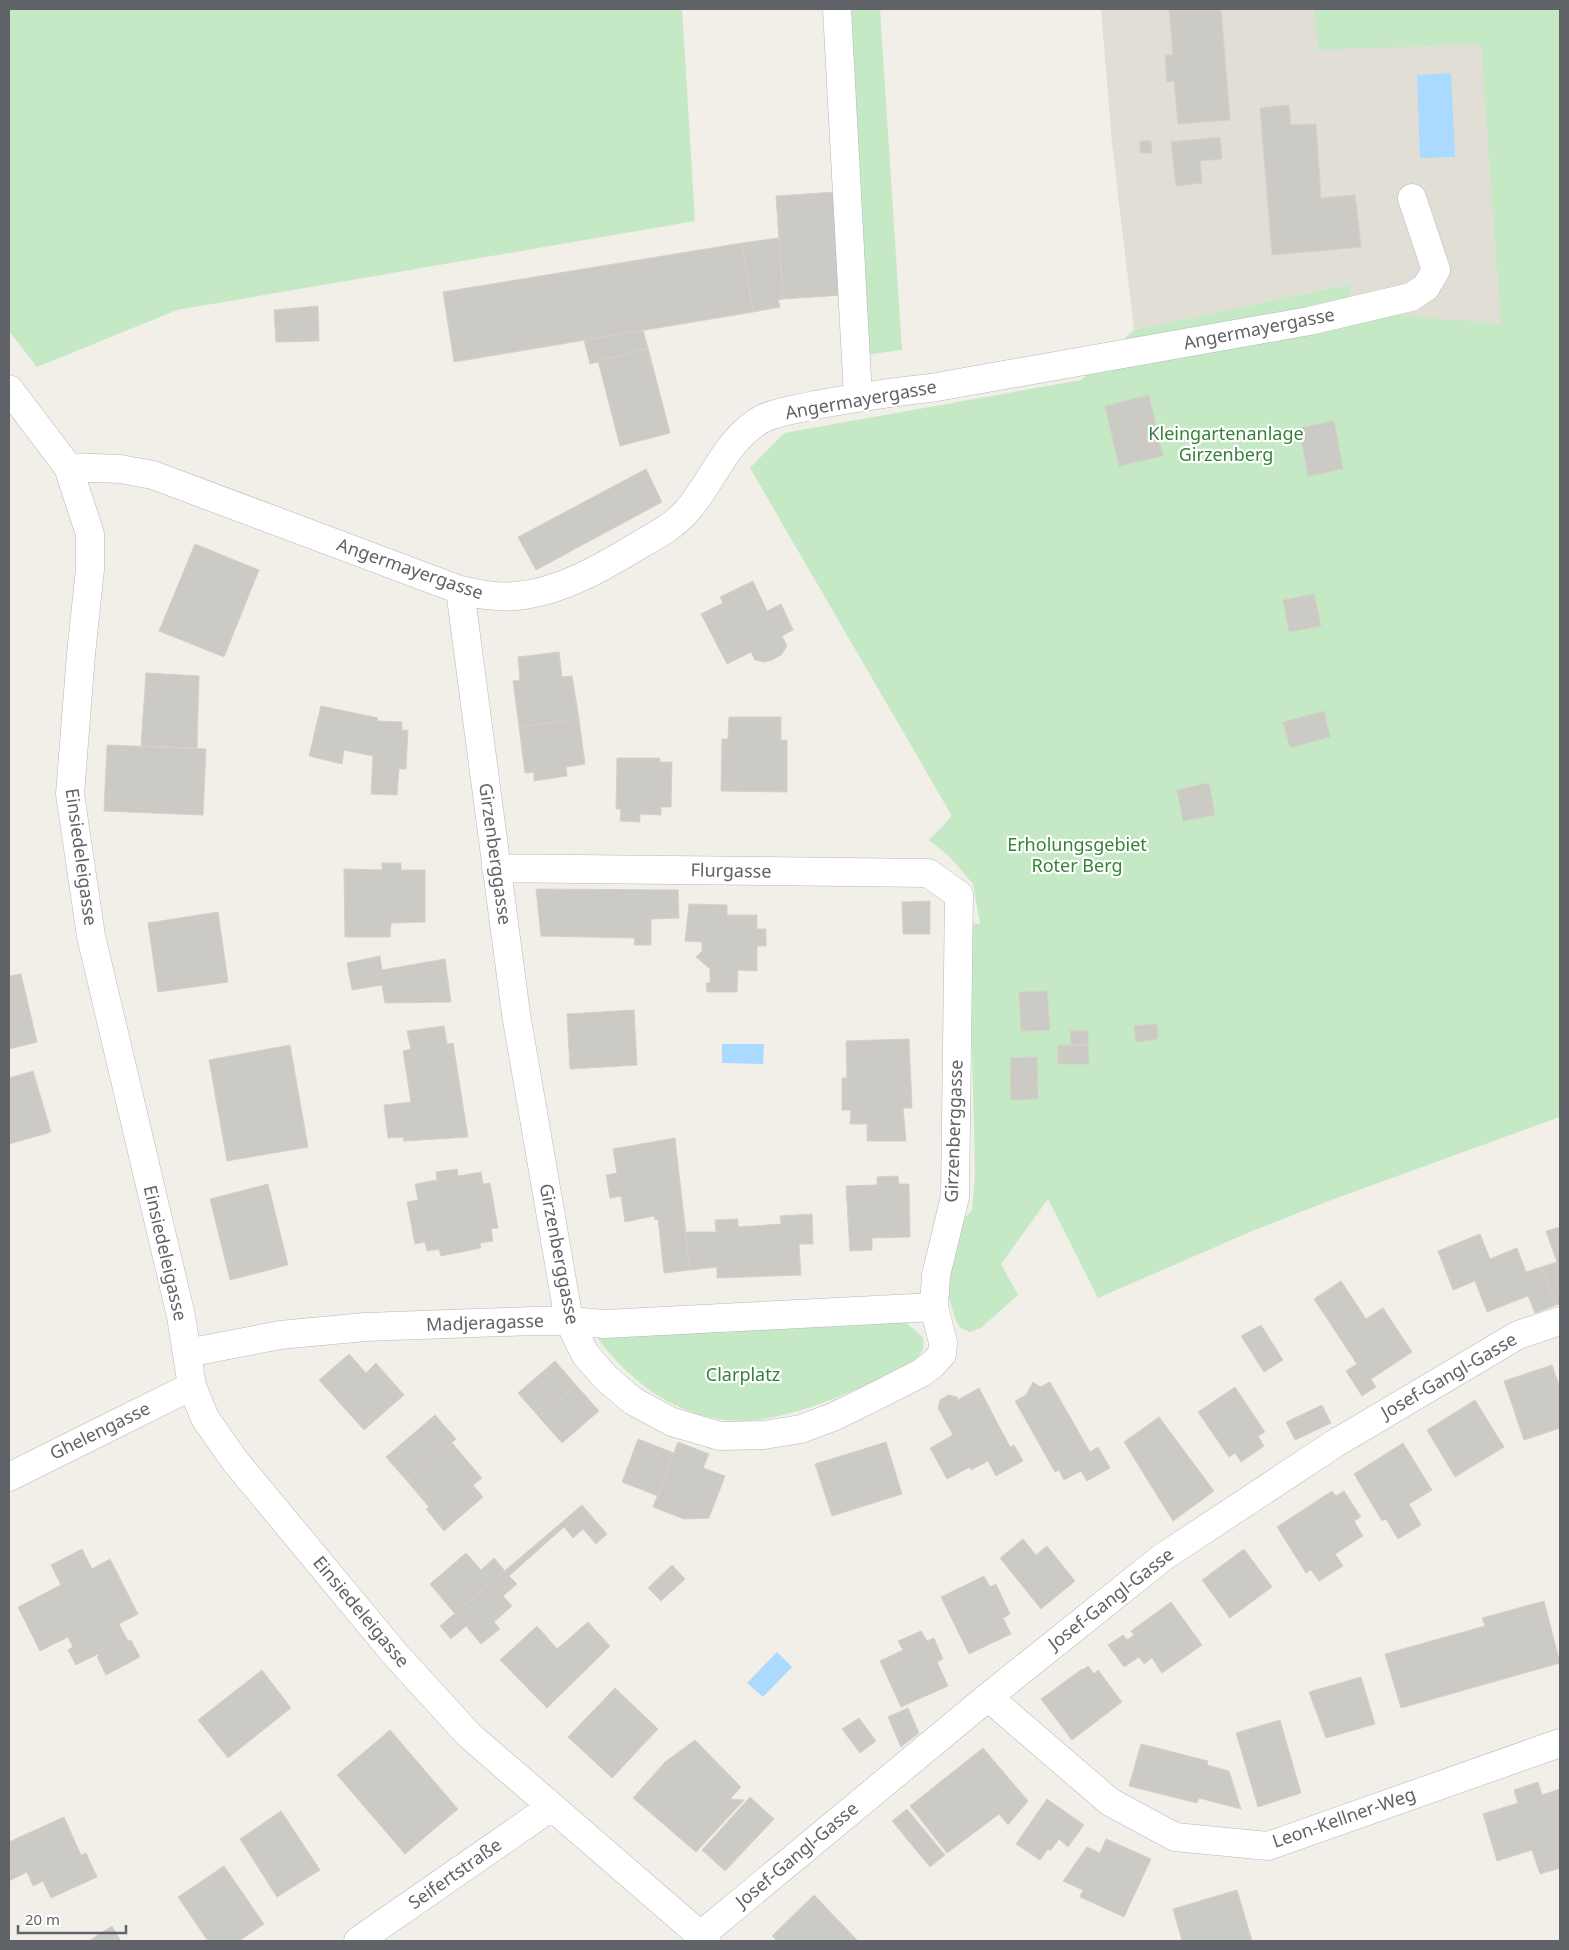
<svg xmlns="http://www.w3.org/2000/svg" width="1569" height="1950" viewBox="0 0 1569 1950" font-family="'Noto Sans',sans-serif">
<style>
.education{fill:#e1ded6}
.green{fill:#c5e8c5}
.water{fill:#aadaff}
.building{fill:#cccac5;stroke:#d6d1c6}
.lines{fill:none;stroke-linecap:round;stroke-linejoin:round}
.minor-casing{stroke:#b5b8bc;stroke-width:29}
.minor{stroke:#fff;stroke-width:28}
.labels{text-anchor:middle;stroke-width:4.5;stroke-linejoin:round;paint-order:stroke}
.street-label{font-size:18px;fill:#5f6368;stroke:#fff}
.park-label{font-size:18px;fill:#348238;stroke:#fff}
</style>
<rect width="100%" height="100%" fill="#f1efe8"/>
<!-- education -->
<path class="education" d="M1101,9H1560L1370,1025L1349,284L1134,330L1112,143Z"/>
<!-- green -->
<path class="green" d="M9,9H682L695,221L177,310L37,367L9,331Z
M846,9H880L902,350L865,355Z
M1314,9H1560V1117L1334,1199L1252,1231L1098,1298L1048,1199L1001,1264L1018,1295L981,1328L970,1332L960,1328L956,1321L947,1292L958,1223L972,1211L975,1173L969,923L980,924L973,884L950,857L929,840L952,816L750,468L784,433L1081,380L1134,330L1350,284L1351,311L1501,324L1481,44L1318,50Z
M905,1322L923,1337C925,1351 921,1355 910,1364C863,1387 795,1420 741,1421C681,1421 629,1382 596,1336Z"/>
<!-- water -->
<path class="water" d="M1451,73L1455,157L1420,158L1417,75Z
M722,1044H764L763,1064L722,1063Z
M777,1652L792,1667L763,1697L747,1683Z"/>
<!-- building -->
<path class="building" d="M1169,9H1221L1230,120L1178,124L1174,81L1167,82L1165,55H1173Z
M1289,105L1291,125L1316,124L1321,198L1355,195L1361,247L1272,255L1260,108Z
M1220,137L1222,159L1200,161L1202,183L1176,186L1171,142Z
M1140,141H1151L1152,153H1140Z
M836,192L843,295L783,299L776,196Z
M779,238L783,299L778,300L780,307L753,312L742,243Z
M742,243L753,312L454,362L443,292Z
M318,306L319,341L276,342L274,310Z
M643,330L648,348L590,364L584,340Z
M648,348L670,433L620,446L598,361Z
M1149,395L1163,456L1119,466L1105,406Z
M1334,421L1343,469L1308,476L1299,428Z
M646,469L662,502L536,570L518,537Z
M195,544L259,570L224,657L159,631Z
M753,581L767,611L781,604L793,630L782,636L787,646L781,655L772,660L764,662L755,660L751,652L727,664L701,614L723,603L720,597Z
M1314,594L1321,626L1289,632L1283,600Z
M559,652L562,677L572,676L579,719L519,727L513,681L520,680L518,657Z
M146,673L199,676L197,748L141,746Z
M321,706L378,718L377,721L402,722V730H408L406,769H399L397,795L371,794L373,756L344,750L342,764L309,756Z
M1324,711L1330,737L1290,748L1283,722Z
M729,717H781V740H787V792L721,791L722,739H728Z
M579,719L585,764L566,767L567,776L534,781V772L525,773L519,727Z
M107,745L206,749L203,815L104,811Z
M617,758H660V762H672L671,807H661V815L640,814V822L620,821L621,809H616Z
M1209,783L1215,815L1183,821L1177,790Z
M382,863H401V870H425V922L391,923L390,937H345L344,869L382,870Z
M536,889L678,890L679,918L651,919V945H634L635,938L541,936Z
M930,901V934H903L902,902Z
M689,904L727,905V915H757V929H766V946H757V971L738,970L737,992H707L706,983H710V969L696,957L702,951V942L685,941Z
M218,912L228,982L158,992L148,923Z
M380,956L382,970L445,959L451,1002L385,1003L382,985L352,990L347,963Z
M21,974L37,1042L9,1049V976Z
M1047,991L1050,1030L1021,1031L1019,992Z
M634,1010L637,1065L570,1069L567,1014Z
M1157,1024L1158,1039L1136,1042L1134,1026Z
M444,1026L447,1044L453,1043L468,1137L404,1141L403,1137L388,1138L384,1105L411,1102L403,1051L411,1049L407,1031Z
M1070,1031H1088V1045H1071Z
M909,1039L912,1108H903L906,1141H867V1124H850L851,1110H842V1078H847L846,1041Z
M290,1045L308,1147L227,1161L209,1060Z
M1058,1045H1088L1089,1064H1058Z
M1037,1057L1038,1099L1011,1100L1010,1058Z
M33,1071L51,1132L9,1144V1078Z
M675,1138L690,1270L664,1273L658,1219L655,1220L654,1216L625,1222L621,1196L610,1198L606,1175L617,1173L613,1149Z
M457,1169L458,1176L481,1172L483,1184L490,1183L498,1228L491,1229L493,1241L480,1243L481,1248L441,1256L439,1249L427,1251L425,1242L415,1244L407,1202L418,1200L415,1184L437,1180L436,1172Z
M898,1176L899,1184H909L910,1237L872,1238V1250L850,1251L846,1186L877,1185V1177Z
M268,1184L288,1265L230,1280L210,1199Z
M812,1214L813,1244H799L801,1275L717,1278V1267L690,1270L685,1232H716L715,1220L738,1219V1227L781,1224L780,1216Z
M1560,1227V1304L1556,1305L1541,1267L1557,1262L1546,1231Z
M1480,1234L1490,1259L1517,1248L1526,1272L1541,1267L1556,1305L1535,1313L1528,1296L1487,1312L1475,1281L1453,1290L1438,1251Z
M1341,1281L1366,1319L1383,1308L1412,1352L1371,1379L1376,1387L1362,1396L1346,1371L1357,1364L1314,1299Z
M1261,1325L1283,1360L1264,1372L1241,1336Z
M349,1354L366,1373L376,1363L404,1395L364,1430L319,1380Z
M555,1361L576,1385L539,1417L518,1393Z
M1552,1365L1560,1388V1428L1524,1440L1504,1381Z
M1033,1382L1040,1387L1050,1382L1090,1452L1098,1447L1110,1468L1087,1481L1081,1471L1064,1480L1059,1470L1055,1472L1015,1401L1026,1395Z
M576,1385L599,1411L562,1443L539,1417Z
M1235,1387L1265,1432L1258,1436L1264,1446L1241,1462L1235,1453L1229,1457L1198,1412Z
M979,1388L1010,1447L1014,1445L1023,1461L996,1476L988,1461L971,1470L970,1467L947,1479L930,1448L953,1435L938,1408L940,1400L948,1395L957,1397L958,1400Z
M1475,1400L1504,1447L1455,1477L1427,1430Z
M1322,1405L1331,1423L1295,1440L1286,1422Z
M435,1415L456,1439L407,1481L386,1457Z
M1159,1417L1214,1491L1173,1521L1124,1442Z
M638,1439L674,1453L658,1496L622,1482Z
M678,1442L709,1454L703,1468L725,1476L709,1518L684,1519L653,1507Z
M886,1442L902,1494L832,1516L815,1464Z
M452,1443L482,1478L473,1485L483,1497L444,1531L426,1509L429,1507L407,1481Z
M1403,1443L1432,1490L1409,1504L1421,1525L1398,1539L1386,1519L1382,1521L1354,1474Z
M1332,1491L1336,1496L1344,1491L1361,1517L1354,1521L1363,1536L1335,1554L1343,1566L1319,1581L1311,1570L1306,1573L1277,1527Z
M582,1505L607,1534L596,1544L583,1529L573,1538L564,1527L509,1576L517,1584L503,1596L512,1606L494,1622L500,1629L481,1644L466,1626L451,1639L440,1626Z
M1023,1539L1036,1555L1047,1546L1075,1581L1041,1609L1000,1558Z
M82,1549L92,1569L110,1559L138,1614L119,1624L128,1641L131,1640L140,1657L106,1675L97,1657L99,1656L98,1654L76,1665L68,1650L73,1647L68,1637L40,1651L18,1607L61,1585L51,1565Z
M1244,1549L1272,1587L1230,1618L1202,1580Z
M466,1553L481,1570L494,1558L505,1571L455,1614L430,1584Z
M672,1565L685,1579L661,1601L648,1588Z
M984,1576L990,1587L996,1584L1010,1614L1003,1618L1011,1634L969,1654L941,1597Z
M1544,1601L1560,1663L1401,1708L1385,1654L1485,1626L1482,1618Z
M1171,1602L1202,1645L1162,1673L1152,1658L1144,1664L1139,1657L1124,1667L1108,1645L1123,1635L1127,1640L1134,1635L1131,1631Z
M588,1622L610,1646L547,1708L500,1660L537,1626L557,1649Z
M921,1631L927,1641L934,1638L943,1659L937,1662L948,1686L901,1707L880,1661L903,1650L898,1641Z
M1088,1666L1094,1674L1098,1670L1122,1702L1072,1740L1041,1699L1082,1669L1083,1670Z
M262,1670L291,1708L228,1758L198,1720Z
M1361,1677L1375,1724L1326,1738L1309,1692Z
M615,1688L658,1729L612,1778L568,1737Z
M908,1708L919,1733L901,1747L888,1717Z
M859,1718L876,1741L860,1753L842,1729Z
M1280,1720L1301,1793L1258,1807L1236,1733Z
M390,1730L458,1809L405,1854L337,1775Z
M695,1740L741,1787L730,1799L744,1800L696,1852L633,1798L665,1762Z
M1141,1744L1208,1761L1207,1765L1229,1771L1241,1809L1199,1798L1197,1803L1129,1786Z
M983,1748L1028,1801L1008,1825L999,1814L947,1853L910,1806Z
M1538,1782L1542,1795L1560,1789V1868L1540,1874L1532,1850L1497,1861L1483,1814L1518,1803L1514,1790Z
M750,1797L774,1819L725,1871L702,1850Z
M1047,1799L1084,1825L1068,1847L1059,1839L1050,1851L1048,1849L1040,1860L1016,1844Z
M907,1809L945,1855L930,1867L892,1821Z
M281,1811L320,1870L277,1897L240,1839Z
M64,1817L81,1855L86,1853L97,1877L51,1898L43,1881L33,1886L27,1872L9,1881V1842Z
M1106,1839L1151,1859L1124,1917L1080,1897L1083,1890L1063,1881L1087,1847L1100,1853Z
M224,1866L264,1924L239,1941H208L178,1897Z
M1237,1890L1252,1941H1182L1173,1909Z
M814,1895L858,1941H777L772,1936Z
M112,1926L121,1941H89Z"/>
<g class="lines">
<!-- minor casing -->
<g class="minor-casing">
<path id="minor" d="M837,9L858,397
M9,389L68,467L90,534V569L81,654L70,794L91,936L181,1316L192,1386L205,1418L235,1461L395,1654L469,1735L707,1941
M68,467L120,469L153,475L460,590C479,594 496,598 516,596C561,592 603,567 641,544C657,535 675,525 687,511C713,481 727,437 764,418C779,411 798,409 815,405C854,398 892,392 931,388L1309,321L1411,297L1426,287L1436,270L1412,198
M460,590L516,1014L569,1321L585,1354L606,1378L633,1401L672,1422L720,1436L764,1435L801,1429L833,1417L870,1399L921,1373L933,1364L942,1354L943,1342L934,1307L936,1275L955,1197L959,895L928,873L496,868
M187,1353L280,1335L365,1327L533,1321H569L605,1324L934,1307
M9,1477L192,1386
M988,1697L1110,1802L1175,1837L1268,1846L1560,1743
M701,1935L988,1697L1163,1557L1334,1444L1518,1335L1560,1321
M358,1941L551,1807"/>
</g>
<!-- minor -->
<use href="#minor" class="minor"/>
</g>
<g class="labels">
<!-- street labels -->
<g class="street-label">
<text transform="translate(1259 329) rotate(-11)" y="6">Angermayergasse</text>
<text transform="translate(861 400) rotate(-10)" y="6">Angermayergasse</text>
<text transform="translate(410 569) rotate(19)" y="6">Angermayergasse</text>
<text transform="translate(495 854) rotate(82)" y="6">Girzenberggasse</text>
<text transform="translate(81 857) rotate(82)" y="6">Einsiedeleigasse</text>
<text transform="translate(731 871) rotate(1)" y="6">Flurgasse</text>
<text transform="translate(954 1131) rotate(-88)" y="6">Girzenberggasse</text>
<text transform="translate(165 1253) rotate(77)" y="6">Einsiedeleigasse</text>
<text transform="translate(559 1254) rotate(79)" y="6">Girzenberggasse</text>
<text transform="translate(485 1323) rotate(-2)" y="6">Madjeragasse</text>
<text transform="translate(1449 1376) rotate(-30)" y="6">Josef-Gangl-Gasse</text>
<text transform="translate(100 1431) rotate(-26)" y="6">Ghelengasse</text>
<text transform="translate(1111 1599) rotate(-38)" y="6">Josef-Gangl-Gasse</text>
<text transform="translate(361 1612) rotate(50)" y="6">Einsiedeleigasse</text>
<text transform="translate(1344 1818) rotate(-19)" y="6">Leon-Kellner-Weg</text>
<text transform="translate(797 1855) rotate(-40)" y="6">Josef-Gangl-Gasse</text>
<text transform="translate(455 1874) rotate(-35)" y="6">Seifertstraße</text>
</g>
<!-- park labels -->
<g class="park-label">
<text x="1226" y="440">Kleingartenanlage<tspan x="1226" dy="21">Girzenberg</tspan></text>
<text x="1077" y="851">Erholungsgebiet<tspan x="1077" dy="21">Roter Berg</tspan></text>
<text x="743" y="1381">Clarplatz</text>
</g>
</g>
<!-- border -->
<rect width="1569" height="1950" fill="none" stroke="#5f6368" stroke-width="20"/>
<!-- scale -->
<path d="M18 1925v8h108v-8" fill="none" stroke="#5f6368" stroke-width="2.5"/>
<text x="25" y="1925" font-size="15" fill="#5f6368" stroke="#ffffff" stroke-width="4" paint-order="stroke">20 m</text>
</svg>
